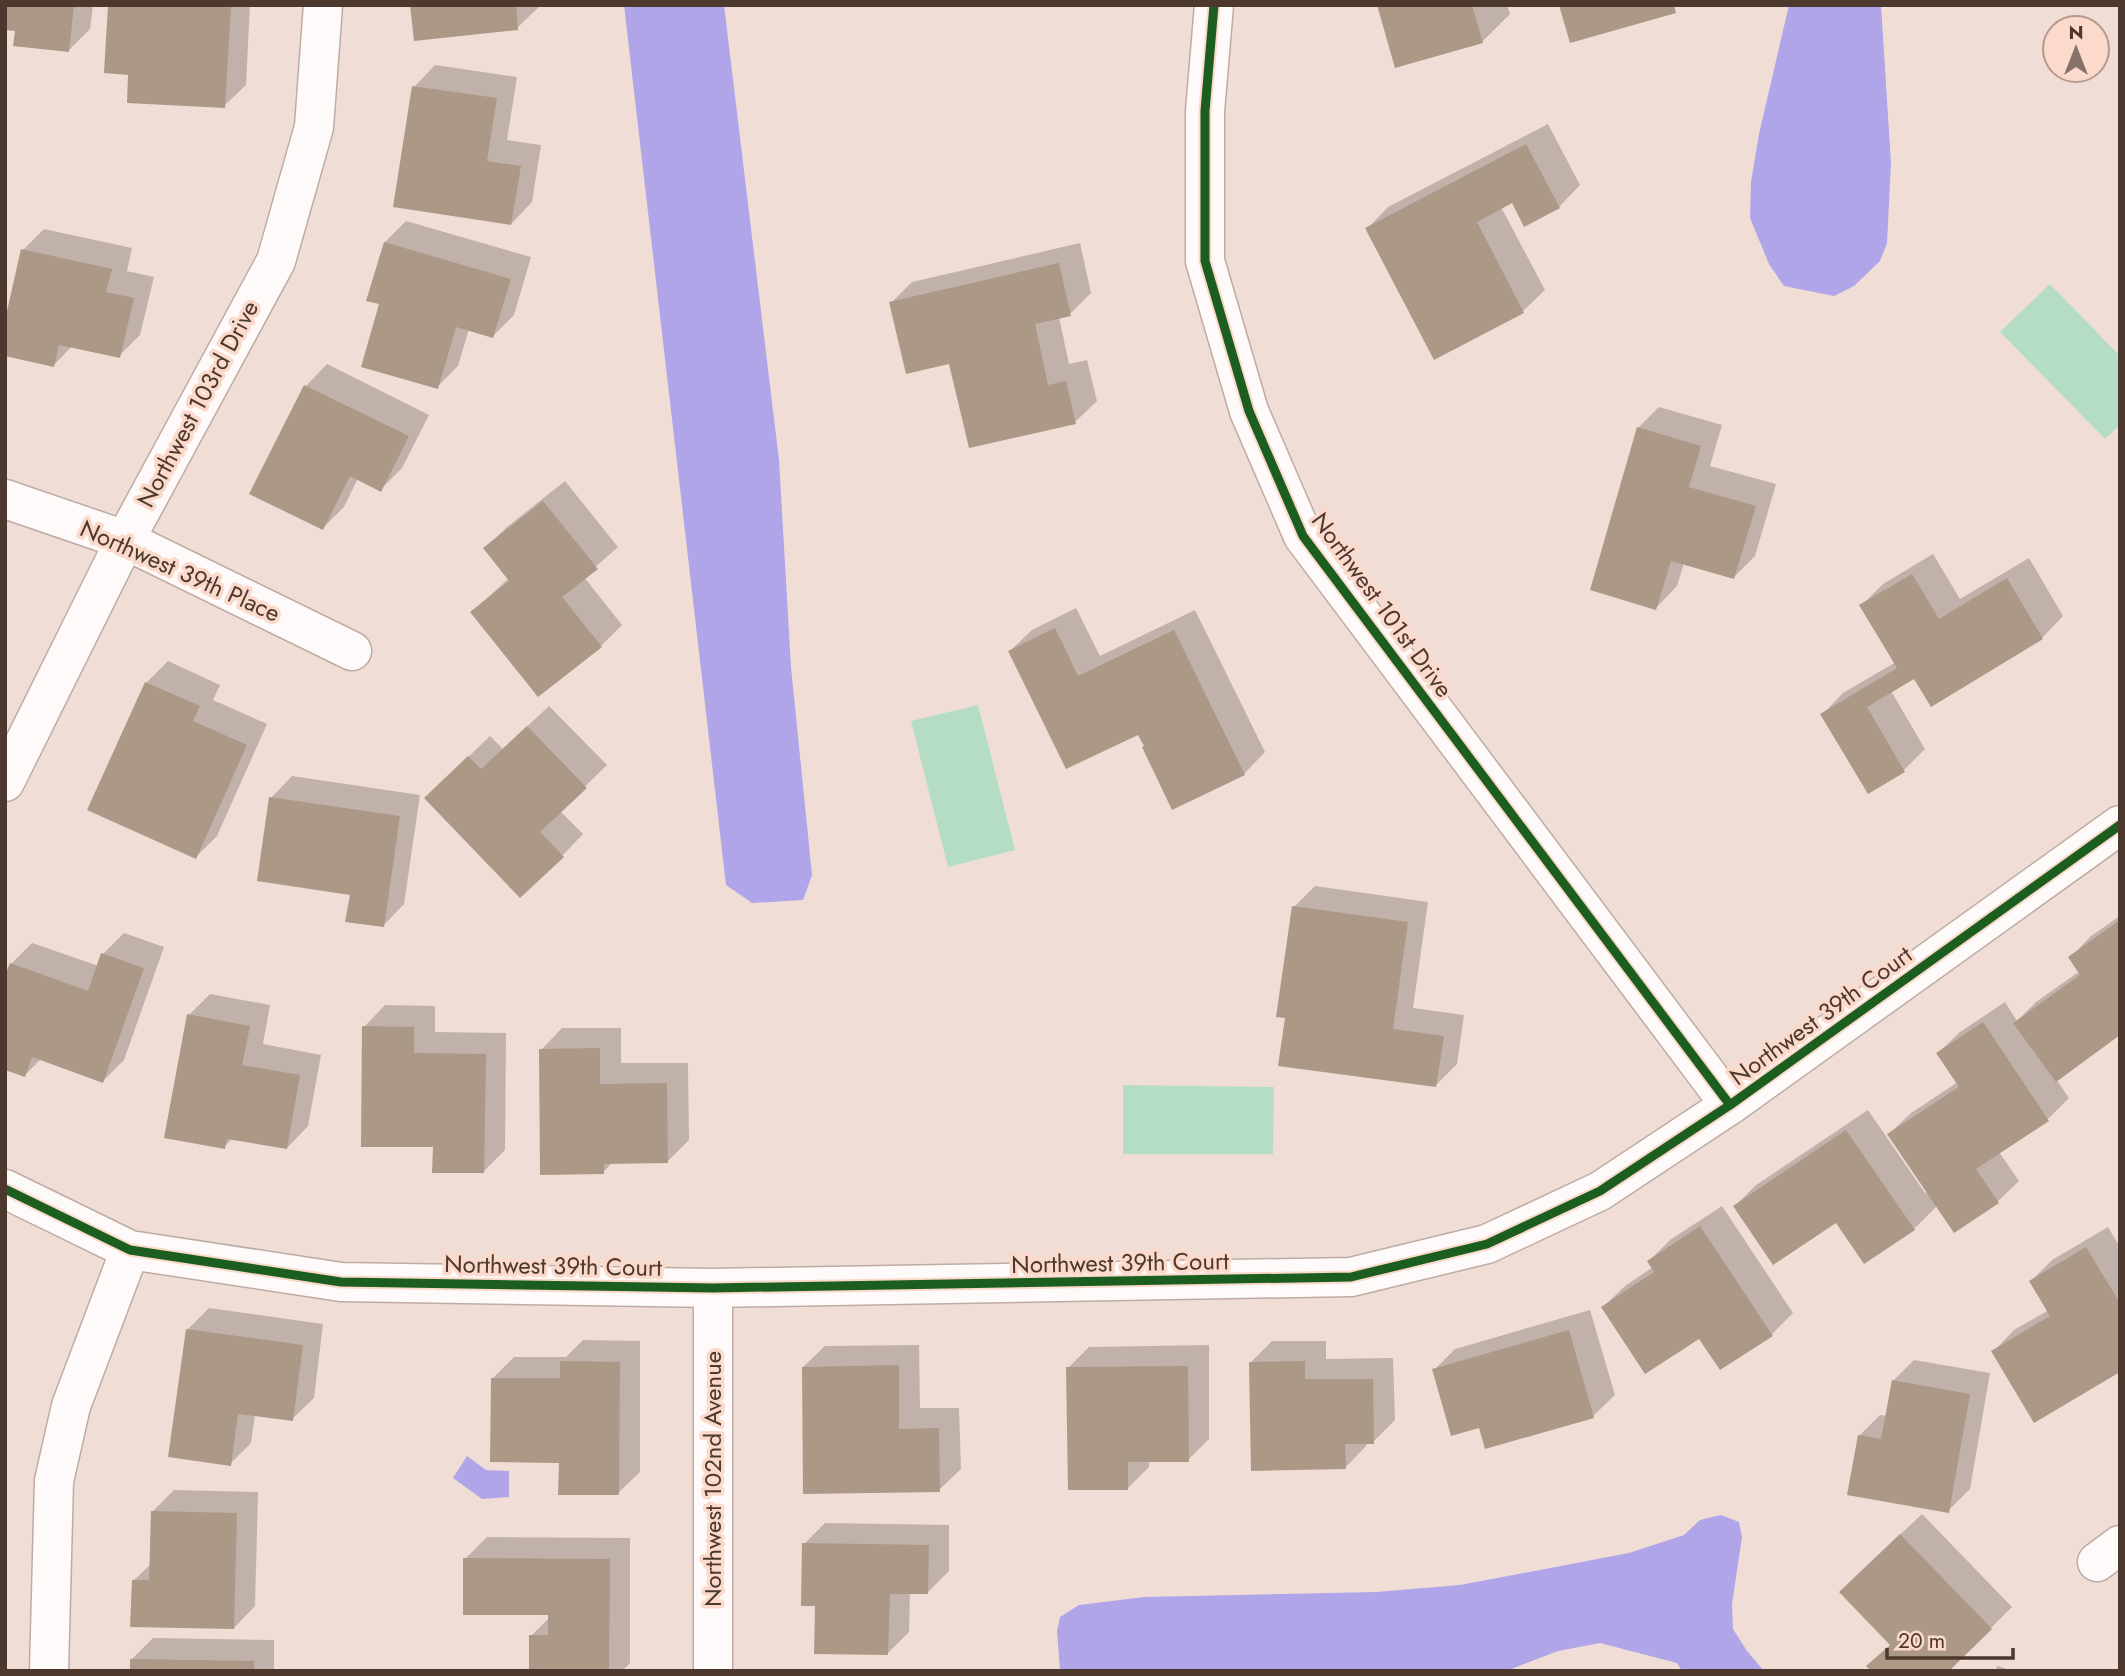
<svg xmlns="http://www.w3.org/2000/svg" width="2125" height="1676" viewBox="0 0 2125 1676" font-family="Jost,sans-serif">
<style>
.green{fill:#b5ddc5}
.water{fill:#afa5e8}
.shadow{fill:#0003}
.building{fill:#ab9886}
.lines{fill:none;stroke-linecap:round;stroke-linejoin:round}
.street-casing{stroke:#beaca4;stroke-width:41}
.street{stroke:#fdfaf9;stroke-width:38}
.cycleway-casing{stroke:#fbdacc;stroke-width:13}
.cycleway{stroke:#1b5e20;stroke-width:9}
.labels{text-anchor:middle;stroke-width:7;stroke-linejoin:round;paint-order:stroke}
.street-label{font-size:24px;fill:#4d382e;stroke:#fbdacc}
</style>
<rect width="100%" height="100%" fill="#f0ded6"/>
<!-- green -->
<path class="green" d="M2050,284L2120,356V425L2105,439L2000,332Z
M978,705L1015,850L948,867L911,721Z
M1123,1085L1274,1087L1273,1154H1123Z"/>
<!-- water -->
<path class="water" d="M624,5H724L779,460L791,667L812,875L803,900L752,903L726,885Z
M1789,5H1881L1891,163L1887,243L1880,261L1854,286L1834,296L1784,286L1769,264L1750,218L1751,182L1759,134Z
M467,1456L486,1470L509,1471V1497L482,1499L453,1478Z
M1721,1515L1739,1522L1742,1537L1732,1604L1733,1629L1747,1651L1764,1671H1682L1677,1663L1600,1643L1558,1651L1506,1671H1060L1057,1631L1060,1617L1079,1605L1144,1597L1376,1592L1460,1585L1629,1553L1684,1535L1700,1520Z"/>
<!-- shadow -->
<path class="shadow" d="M5,5H93L90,29L69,50L17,30Z
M110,5H250L246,85L224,106L130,73Z
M412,5H539V7L517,28Z
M1380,5H1507L1510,14L1482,42Z
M435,65L517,77L507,140L541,145L532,202L511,224L414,87Z
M1548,124L1580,185L1559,207L1525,224L1513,201L1501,207L1545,290L1523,311L1435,357L1367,229L1388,207Z
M406,221L531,257L514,315L493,336L469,329L458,366L437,387L381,303L385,242Z
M44,229L132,248L127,271L154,277L140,335L119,356L72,346L54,365L23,250Z
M1080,243L1091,293L1070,314L1059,317L1069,364L1087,360L1097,401L1075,422L950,362L891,303L912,282Z
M327,364L429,415L402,468L381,489L358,478L344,507L323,528L252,494L306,386Z
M1659,407L1722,425L1710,466L1776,484L1755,556L1734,577L1684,563L1677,586L1656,608L1638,428Z
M565,481L618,547L584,577L622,625L601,646L472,612L509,578L485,548L507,527Z
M1933,554L1960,599L2029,558L2063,616L2042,638L1931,704L1915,677L1891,691L1925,749L1904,770L1869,792L1822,715L1843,693L1896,662L1862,605L1883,584Z
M1076,608L1100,656L1195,610L1265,752L1244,774L1145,746L1139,732L1010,651L1032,630Z
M168,661L220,685L213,700L267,724L217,836L196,857L89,809L146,683Z
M549,706L607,765L560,811L583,834L562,856L426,798L490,736L503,749Z
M292,776L420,795L404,904L383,926L352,893L271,798Z
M1315,886L1428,902L1413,1008L1464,1015L1457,1064L1436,1085L1287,1017L1294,907Z
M2120,916V1033L2056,1079L2069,1098L2048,1119L1999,1152L2019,1181L1997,1202L1937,1206L1914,1229L1735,1206L1756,1185L1868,1110L1925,1193L1928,1191L1889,1134L1911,1113L1958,1082L1938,1053L1960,1032L2005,1002L2017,1021L2036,1002L2080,971L2070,958L2091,936Z
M124,933L164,947L124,1060L103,1081L41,1059L25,1075L11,964L32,943L99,966L103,954Z
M210,994L270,1005L263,1044L321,1055L308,1126L287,1148L233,1138L224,1147L189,1015Z
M385,1005L435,1006V1032L506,1033L505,1150L484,1171L434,1146L364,1027Z
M562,1028H621V1063H688L689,1140L667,1162H613L603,1172L541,1050Z
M1722,1206L1793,1313L1771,1335L1700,1336L1603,1307L1625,1286L1653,1267L1649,1261L1670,1240Z
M2108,1227L2120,1247V1370L1993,1352L2014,1330L2049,1310L2031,1281L2052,1260Z
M209,1308L323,1324L314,1398L292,1419L255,1415L251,1443L230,1464L187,1330Z
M1590,1310L1615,1395L1593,1416L1480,1426L1434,1370L1455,1349Z
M583,1340L640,1341V1472L618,1493L560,1461L492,1379L514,1357H566Z
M1272,1341H1326V1359L1393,1358L1395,1420L1373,1442H1366V1446L1345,1468L1251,1362Z
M919,1345L920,1408H959L961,1469L939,1490L803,1367L825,1346Z
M1209,1345V1439L1188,1460H1149V1467L1128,1488L1068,1368L1089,1347Z
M1914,1360L1990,1373L1970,1489L1948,1511L1859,1436L1880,1415L1887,1416L1893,1381Z
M174,1490L258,1492L255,1606L234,1628L133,1581L152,1563L153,1511Z
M1922,1514L2012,1607L1991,1628L1891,1644L1862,1571Z
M825,1523L949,1525V1571L927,1593L910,1592L909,1632L888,1653L817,1605L804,1544Z
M487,1537L630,1538V1663L622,1671H531V1636L550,1617V1614L465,1559Z
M153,1638L274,1640V1671H132V1659Z
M1998,1666L2013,1671H1994Z"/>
<!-- building -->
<path class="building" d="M5,5H74L69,52L13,46L15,31L5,30Z
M108,5H231L225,108L127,103L128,75L104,73Z
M410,5H516L518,30L414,41Z
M1377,5H1472L1483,43L1395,68Z
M1559,5H1674L1676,13L1570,43Z
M412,86L497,98L487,161L521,166L511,225L393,207Z
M1526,144L1560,208L1524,227L1512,203L1477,222L1524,313L1434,360L1365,228Z
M384,242L511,279L493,338L456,327L438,389L361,367L379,304L366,301Z
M21,249L112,269L106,292L134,298L120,358L59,345L54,367L5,356V320Z
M1059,263L1071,316L1035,324L1048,385L1066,381L1076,424L969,448L949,364L906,374L889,302Z
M304,385L409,436L381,492L350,476L323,530L249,494Z
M1637,427L1701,446L1689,487L1756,506L1734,579L1671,561L1656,610L1590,590Z
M543,501L598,569L562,597L602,647L538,697L470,612L509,581L483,548Z
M1912,574L1939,619L2007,578L2043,639L1931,707L1914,679L1867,707L1905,772L1868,794L1820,714L1897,668L1859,605Z
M1055,628L1078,676L1174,630L1245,775L1172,810L1142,747L1144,746L1138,735L1066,769L1008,651Z
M145,682L200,706L193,721L247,745L196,859L87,810Z
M527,726L587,788L540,832L564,857L520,898L424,798L468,756L481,769Z
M269,797L400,816L384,927L345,922L350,895L257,881Z
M1292,906L1408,922L1393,1029L1444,1036L1436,1087L1278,1066L1285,1018L1276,1017Z
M2120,920V1035L2056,1082L2013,1023L2080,975L2068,957Z
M101,953L144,968L103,1083L32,1057L25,1077L5,1070V975L10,963L88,991Z
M187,1014L250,1026L242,1065L300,1075L287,1149L227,1139L225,1149L164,1138Z
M1983,1022L2049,1121L1976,1169L1999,1203L1954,1233L1887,1134L1959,1087L1936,1053Z
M362,1026L414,1027V1053L486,1054L484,1173H432L433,1147H361Z
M600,1048V1084L667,1083L668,1163L604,1164V1174L540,1175L539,1049Z
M1846,1130L1915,1230L1864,1264L1836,1223L1773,1265L1733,1206Z
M1700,1226L1773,1336L1720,1370L1699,1339L1645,1374L1601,1307L1654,1272L1647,1261Z
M2086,1247L2120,1303V1372L2034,1423L1991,1351L2050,1316L2029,1281Z
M186,1329L303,1345L293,1421L238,1414L231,1466L168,1457Z
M1569,1330L1594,1418L1485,1449L1479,1428L1451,1436L1432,1369Z
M560,1361L620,1362L619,1495H558L559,1463L490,1462L491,1378H560Z
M1305,1361V1379H1373L1374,1444H1345L1346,1469L1251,1471L1249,1362Z
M899,1365V1429L939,1428L940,1492L803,1494L802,1367Z
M1188,1366L1189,1462H1128V1490H1068L1066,1367Z
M1892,1380L1970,1394L1949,1513L1847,1495L1858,1435L1881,1439Z
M151,1511L237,1513L234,1629L130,1627L132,1580H149Z
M1900,1534L1992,1629L1949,1671H1871L1866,1666L1890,1645L1839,1592Z
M802,1543L929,1545L928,1594H890L888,1655L814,1654L815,1606H801Z
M463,1558L610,1559L609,1671H529V1635H548V1615H463Z
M130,1659L254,1661V1671H130Z"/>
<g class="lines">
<!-- street casing -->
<g class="street-casing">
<path id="street" d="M1214,5L1205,111V261L1249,411L1303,536L1730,1105
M5,499L125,540L352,651
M5,782L125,540L276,261L314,127L323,5
M5,1189L130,1250L341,1282L713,1288L1351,1277L1487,1244L1600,1191L1730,1105L2120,825
M713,1288V1671
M2097,1562L2120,1545
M49,1671L54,1481L71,1406L130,1250"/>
</g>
<!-- street -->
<use href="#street" class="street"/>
<!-- cycleway casing -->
<g class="cycleway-casing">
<path id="cycleway" d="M1214,5L1205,111V261L1249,411L1303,536L1730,1105
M5,1189L130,1250L341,1282L713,1288L1351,1277L1487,1244L1600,1191L1730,1105L2120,825"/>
</g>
<!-- cycleway -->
<use href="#cycleway" class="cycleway"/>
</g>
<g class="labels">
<!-- street labels -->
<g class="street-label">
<text transform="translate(198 404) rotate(-62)" y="8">Northwest 103rd Drive</text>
<text transform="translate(180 571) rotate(24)" y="8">Northwest 39th Place</text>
<text transform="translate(1382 605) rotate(54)" y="8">Northwest 101st Drive</text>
<text transform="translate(1821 1016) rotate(-36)" y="8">Northwest 39th Court</text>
<text transform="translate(1120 1263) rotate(-1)" y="8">Northwest 39th Court</text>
<text transform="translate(553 1266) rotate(1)" y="8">Northwest 39th Court</text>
<text transform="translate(713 1479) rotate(-90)" y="8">Northwest 102nd Avenue</text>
</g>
</g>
<!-- border -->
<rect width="2125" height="1676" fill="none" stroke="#4d382e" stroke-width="14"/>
<!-- north arrow -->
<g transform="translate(2076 49)"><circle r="33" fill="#fbdacc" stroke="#b5998d" stroke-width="2"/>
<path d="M0-5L12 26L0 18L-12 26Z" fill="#867269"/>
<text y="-10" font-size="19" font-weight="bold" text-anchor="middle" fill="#4d382e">N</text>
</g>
<!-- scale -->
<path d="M1887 1648v10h126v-10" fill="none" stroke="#4d382e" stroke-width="3.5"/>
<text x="1898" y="1648" font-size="21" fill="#4d382e" stroke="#fbdacc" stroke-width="5" paint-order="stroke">20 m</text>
</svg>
